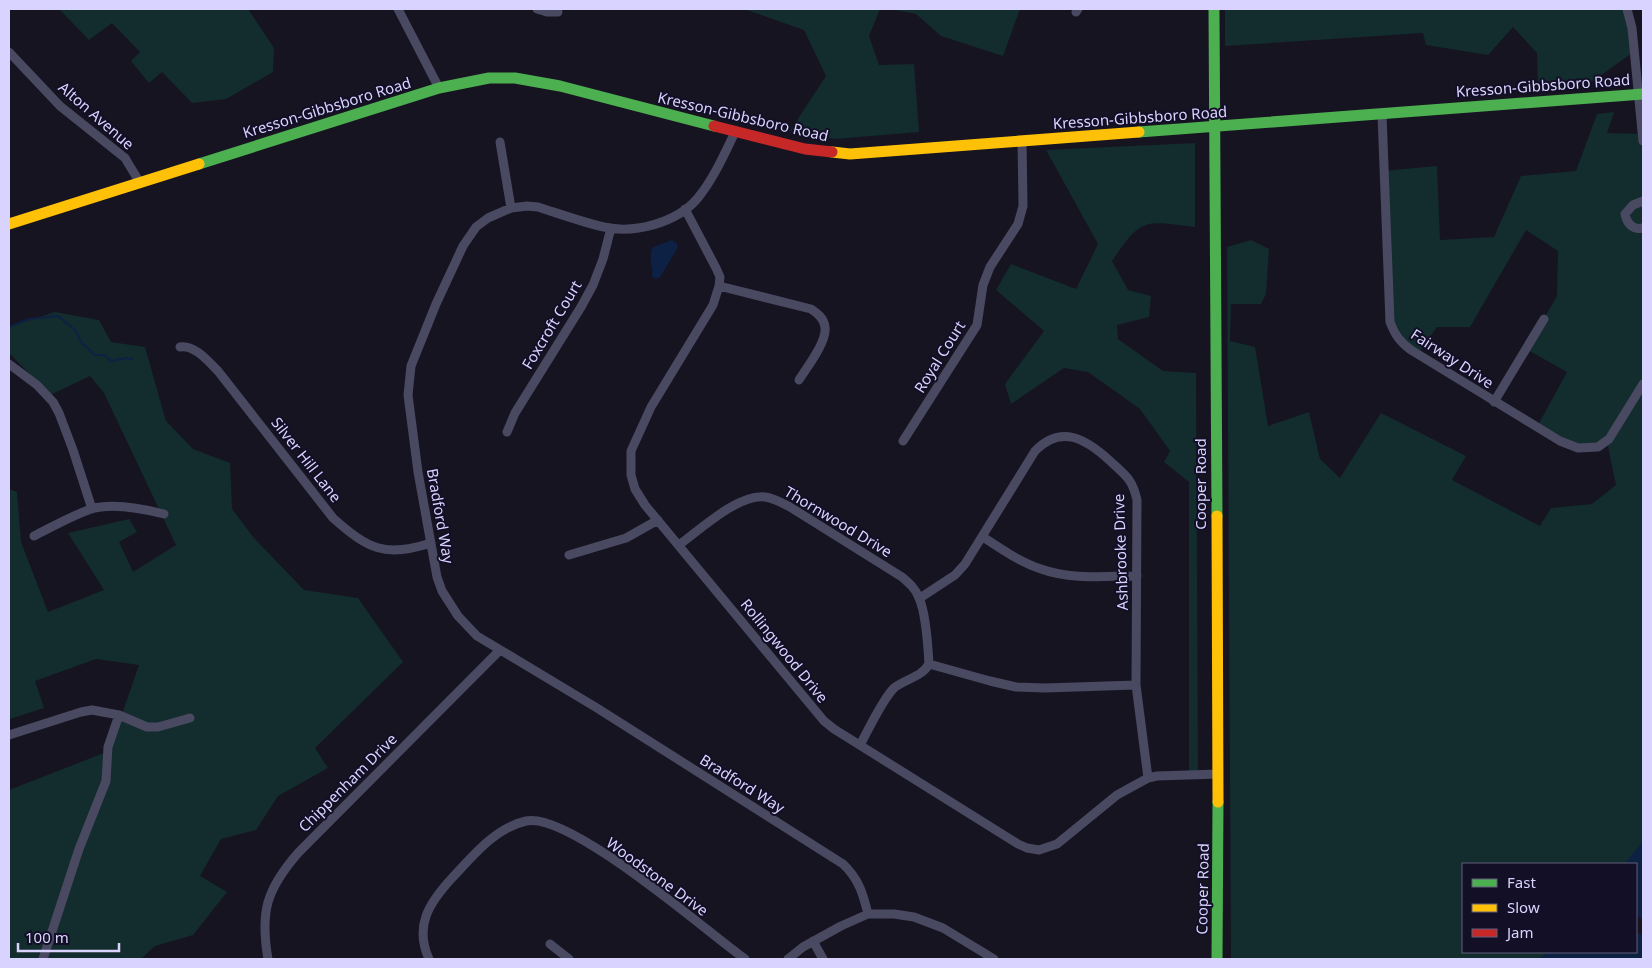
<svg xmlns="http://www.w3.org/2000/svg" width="1652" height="968" viewBox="0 0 1652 968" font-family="'Noto Sans',sans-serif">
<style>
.green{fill:#132c2d}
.water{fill:#0d2144}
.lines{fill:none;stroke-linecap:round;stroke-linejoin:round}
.stream{stroke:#0d2144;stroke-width:2}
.street{stroke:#4a4962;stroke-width:9}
.fast{stroke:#4caf50;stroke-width:11}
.slow{stroke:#ffc107;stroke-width:11}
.jam{stroke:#c62828;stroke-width:11}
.labels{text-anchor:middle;stroke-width:4;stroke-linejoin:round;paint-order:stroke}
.street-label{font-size:15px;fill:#d9d4ff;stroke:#130f26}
</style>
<rect width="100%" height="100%" fill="#161421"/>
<!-- green -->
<path class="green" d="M59,9H248L274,48L273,72L226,99L192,103L162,72L149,83L131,61L140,52L112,23L89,40Z
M744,9H880L869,36L879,65L914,64L919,132L835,139L790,131L826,76L804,30Z
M890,9H1020L1003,56L941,36L916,14Z
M1225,9H1624L1635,51L1590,83L1538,87L1537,53L1513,27L1488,55L1426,45L1423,33L1225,46Z
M1614,112L1607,133L1643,134V849L1633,864H1463V952H1549L1541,959H1231L1227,247L1251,240L1269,249L1266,294L1261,304H1231L1230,341L1255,347L1268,426L1309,412L1320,459L1340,478L1381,413L1466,456L1452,480L1540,526L1551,508L1592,504L1616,485L1607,442L1580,447L1538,425L1567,372L1526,349L1557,296L1558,251L1526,230L1470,327H1437L1418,354L1389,322L1383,171L1437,166L1440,240L1494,237L1521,176L1576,171L1597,114Z
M1195,143V227C1145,221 1142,216 1112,261L1128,290L1151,296L1149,317L1117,325L1118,339L1163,371L1196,373L1198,776L1189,777V482L1164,462L1170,451L1140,409L1088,372L1064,368L1011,404L1005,384L1044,331L996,290L1011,264L1076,289L1098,244L1046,150Z
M55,312L99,320L111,342L145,347L166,421L193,449L230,463L232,509L254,538L304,590L358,598L403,662L315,748L328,768L278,796L256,830L221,839L200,876L227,892L193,935L155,946L141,959H9V790L109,751L139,665L96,659L35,681L44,708L10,719L9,489L17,492L21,542L48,612L104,590L68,533L129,519L137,532L119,542L133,572L176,545L104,393L90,376L50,395L9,353V327Z"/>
<!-- water -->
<path class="water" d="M672,240L677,244V249L660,277L656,279L652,277C654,266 647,257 653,247Z
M1643,841V920L1636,915V864H1625Z
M1636,932L1643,936V959H1539L1548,952H1636Z"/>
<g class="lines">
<!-- stream -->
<path class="stream" d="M9,327L29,319L58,316L76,331L81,342L95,355H104L111,361L126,358L132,359"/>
<!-- street -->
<path class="street" d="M398,9L439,88
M537,9L547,12H558
M1627,9L1632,28L1643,141
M1076,12L1078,9
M9,52L60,106L125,158L140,183
M1382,115L1390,322C1395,335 1400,342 1411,350L1560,441L1578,448L1598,447L1609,439L1643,384
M735,132C724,155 713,180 697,199C676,223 634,234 604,227C582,222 560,214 538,207L527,206L511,208L488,218L476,227L463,246L436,304L411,366L408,395L418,472L437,577L442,591L458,616L477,636L597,708L843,864C859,879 863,894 868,914
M500,142L511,208
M1643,201L1633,205L1625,214C1627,224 1633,230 1643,228
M685,209L716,268L720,277L719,286L713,305L651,407L631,451V475L635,489L645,505L824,721L834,729L1018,844L1027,848L1039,850L1057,844L1117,795L1148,778L1157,776L1218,774
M719,286L811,309C817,313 824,318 825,327C827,342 807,367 799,380
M180,347C194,344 209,362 218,371L333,518C368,549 385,558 431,543
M9,364L37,385L53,402L59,413L73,450L92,509
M1494,402L1544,319
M507,432L515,413L581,307L593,285L603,259L611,228
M903,441L977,325L983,285L990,267L1018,224L1023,206L1022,141
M34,536C52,527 71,516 91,509C111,503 144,509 164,514
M983,537C1001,549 1020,562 1041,569C1071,580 1106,576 1137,576
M679,545C701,529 738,494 765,497C774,498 782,503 790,507L902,577C909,583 916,589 919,598C926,613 928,646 929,664
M569,555L626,538L658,520
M920,598L955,575L965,564L1035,451C1061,424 1086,439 1109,460C1125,475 1132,478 1137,500L1136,685L1148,778
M929,664L990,681L1016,687L1045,688L1136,685
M9,735L81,712L92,710L119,715L147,727H158L190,718
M860,745C869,729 882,700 894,688C905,679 922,677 929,664
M813,941L823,959
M550,944L569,959
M43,959L79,849L106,781L108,747L119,715
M268,959C260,912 266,890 298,853L500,650
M429,959C414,926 429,903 452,878C473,856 495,828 526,821C569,811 706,931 745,959
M788,959L803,947L841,926L868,914H894L914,917L943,928L994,959"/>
<!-- fast -->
<path class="fast" d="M1214,9L1217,516
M1139,132L1643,94
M199,164L439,88L489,78H515L560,86L714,126
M1217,959L1218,802"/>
<!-- slow -->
<path class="slow" d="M832,152L850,154L1139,132
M9,224L199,164
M1217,516L1218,802"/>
<!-- jam -->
<path class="jam" d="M714,126L805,149L832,152"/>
</g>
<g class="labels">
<!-- street labels -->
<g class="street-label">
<text transform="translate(1543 86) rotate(-4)" y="5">Kresson-Gibbsboro Road</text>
<text transform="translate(327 108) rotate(-17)" y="5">Kresson-Gibbsboro Road</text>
<text transform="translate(96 116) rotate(41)" y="5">Alton Avenue</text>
<text transform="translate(743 117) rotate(13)" y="5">Kresson-Gibbsboro Road</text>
<text transform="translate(1140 118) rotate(-4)" y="5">Kresson-Gibbsboro Road</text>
<text transform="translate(552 325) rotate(-59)" y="5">Foxcroft Court</text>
<text transform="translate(940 357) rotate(-58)" y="5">Royal Court</text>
<text transform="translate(1452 359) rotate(33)" y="5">Fairway Drive</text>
<text transform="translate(306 460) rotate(52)" y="5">Silver Hill Lane</text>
<text transform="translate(1201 484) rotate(-90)" y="5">Cooper Road</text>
<text transform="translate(440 516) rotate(80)" y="5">Bradford Way</text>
<text transform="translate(838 522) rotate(31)" y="5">Thornwood Drive</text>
<text transform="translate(1121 552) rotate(-92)" y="5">Ashbrooke Drive</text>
<text transform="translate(784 651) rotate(51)" y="5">Rollingwood Drive</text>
<text transform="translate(348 783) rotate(-45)" y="5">Chippenham Drive</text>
<text transform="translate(742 784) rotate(32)" y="5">Bradford Way</text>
<text transform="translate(657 877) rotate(36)" y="5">Woodstone Drive</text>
<text transform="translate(1203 889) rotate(-89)" y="5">Cooper Road</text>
</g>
</g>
<!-- border -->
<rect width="1652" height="968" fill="none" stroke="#d9d4ff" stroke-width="20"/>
<!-- legend -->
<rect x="1462" y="863" width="175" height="90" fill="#130f26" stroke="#625e7d"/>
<rect x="1472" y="879" width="25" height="8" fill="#4caf50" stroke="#625e7d"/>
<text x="1507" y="888" font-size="15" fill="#d9d4ff">Fast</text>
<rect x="1472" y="904" width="25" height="8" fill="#ffc107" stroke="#625e7d"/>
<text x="1507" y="913" font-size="15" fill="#d9d4ff">Slow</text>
<rect x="1472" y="929" width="25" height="8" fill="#c62828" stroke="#625e7d"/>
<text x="1507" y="938" font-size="15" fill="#d9d4ff">Jam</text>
<!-- scale -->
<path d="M18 943v8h101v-8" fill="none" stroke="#d9d4ff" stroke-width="2.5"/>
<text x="25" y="943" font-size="15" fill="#d9d4ff" stroke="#130f26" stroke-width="4" paint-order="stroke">100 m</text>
</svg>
